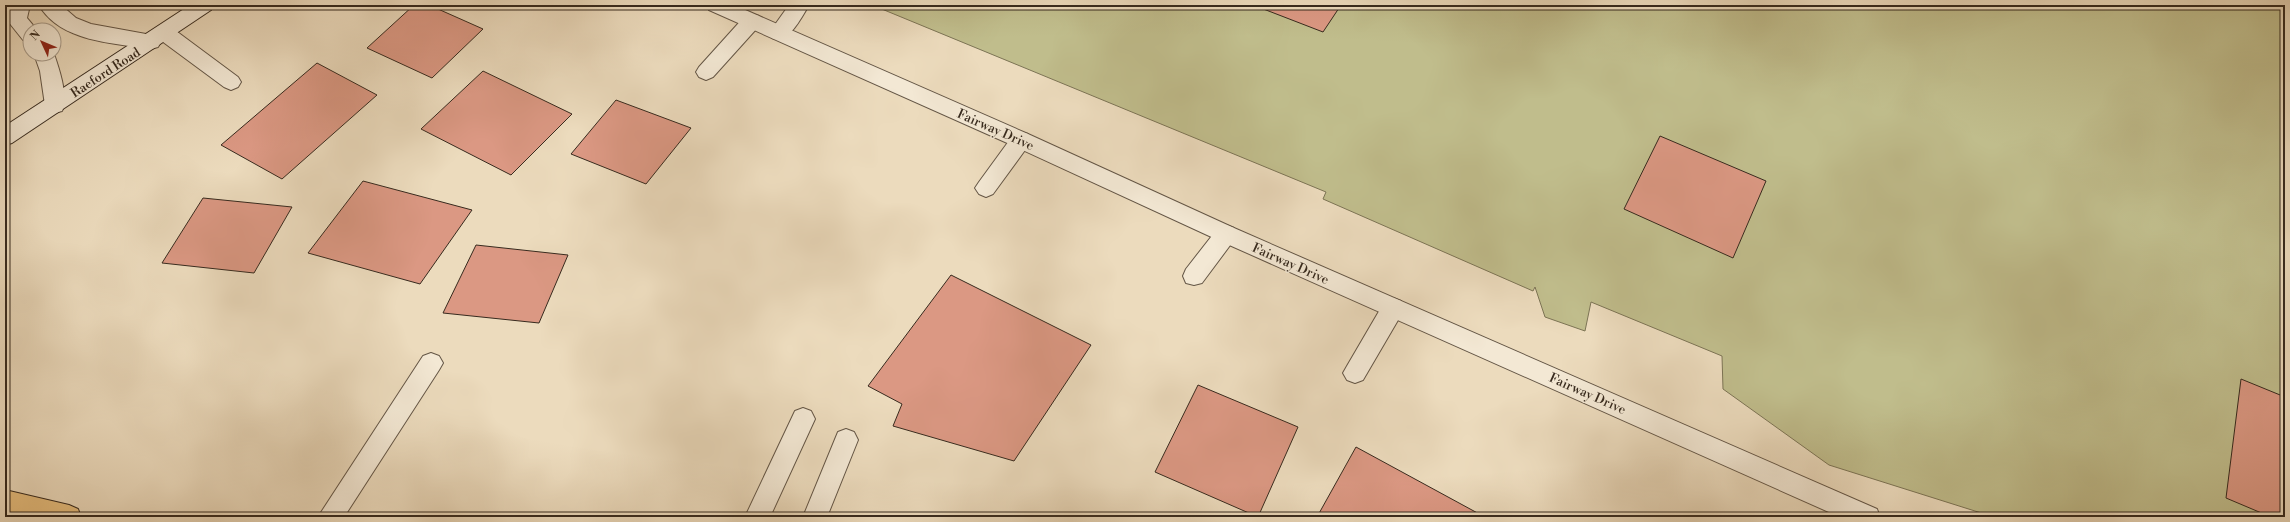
<svg xmlns="http://www.w3.org/2000/svg" width="2290" height="522" viewBox="0 0 2290 522" font-family="'Libre Bodoni',serif">
<style>
.green{fill:#c0bd8c;stroke:#7c7455}
.building{fill:#db9883;stroke:#372a1e}
.lines{fill:none;stroke-linecap:round;stroke-linejoin:round}
.service-casing{stroke:#645646;stroke-width:2}
.minor-casing{stroke:#645646;stroke-width:2}
.secondary-casing{stroke:#372a1e;stroke-width:2}
.primary-casing{stroke:#372a1e;stroke-width:2}
.service{fill:#f3e8d4;fill-rule:evenodd}
.minor{fill:#f3e8d4;fill-rule:evenodd}
.secondary{fill:#f3e8d4;fill-rule:evenodd}
.primary{fill:#e6be7e;fill-rule:evenodd}
.labels{text-anchor:middle;stroke-width:3;stroke-linejoin:round;paint-order:stroke}
.street-label{font-size:13px;fill:#372a1e;stroke:#f3e8d4}
</style>
<rect width="100%" height="100%" fill="#ecdbbd"/>
<filter id="stains"><feTurbulence type="fractalNoise" baseFrequency=".005" numOctaves="4"/><feColorMatrix values="0 0 0 0 .2 0 0 0 0 .09 0 0 0 0 .02 0 0 0 .5 -.17"/></filter>
<radialGradient id="worn" r=".72"><stop offset=".6" stop-color="#630" stop-opacity="0"/><stop offset="1" stop-color="#630" stop-opacity=".3"/></radialGradient>
<!-- green -->
<path class="green" d="M872,5H2285V517H1994L1829,465L1723,389L1722,356L1591,302L1585,331L1545,317L1535,287L1533,291L1323,199L1326,192Z"/>
<!-- building -->
<path class="building" d="M414,5H429L483,29L432,78L367,48Z
M1253,5H1341L1323,32Z
M317,63L377,95L282,179L221,145Z
M483,71L572,114L511,175L421,129Z
M616,100L691,128L646,184L571,154Z
M1660,136L1766,181L1733,258L1624,209Z
M363,181L472,210L420,284L308,253Z
M203,198L292,207L254,273L162,263Z
M476,245L568,255L539,323L443,313Z
M951,275L1091,345L1014,461L893,426L902,404L868,386Z
M2241,379L2285,397V517H2271L2226,498Z
M1198,385L1298,427L1258,517L1155,472Z
M1356,447L1483,516V517H1317Z"/>
<g class="lines">
<!-- service casing -->
<g class="service-casing">
<path id="service" d="M10,5H30L27,18L37,30H30V42L23,40L7,20Z
M39,5H61L76,18L91,24L157,36L155,33L158,28L165,26L172,28L238,77L241,82L238,87L231,90L224,87L159,39L161,42L158,47L151,49C114,43 60,42 39,5Z
M789,5H809C801,18 789,44 772,38L769,33Z
M752,14L759,16L762,21L759,26L713,77L706,80L699,77L696,72L699,67L745,16Z
M34,54H54C59,68 69,98 62,111L55,113L48,111L45,105L40,71Z
M1021,132L1028,134L1031,140L1028,146L993,194L986,197L979,194L975,188L979,182L1014,134Z
M1226,225L1234,228L1237,234L1234,240L1202,283L1194,285L1186,283L1183,276L1186,269L1218,228Z
M1393,298L1401,301L1404,308L1401,315L1363,380L1355,383L1347,380L1343,373L1347,366L1385,301Z
M431,353L439,356L443,363L439,370L344,517H318L423,356Z
M803,408L811,411L815,419L770,517H745L795,411Z
M846,429L854,432L858,440L827,517H803L838,432Z"/>
</g>
<!-- minor casing -->
<g class="minor-casing">
<path id="minor" d="M706,5H734L1028,134L1234,228L1877,509L1880,517H1840L1218,240L1014,146L709,10Z"/>
</g>
<!-- secondary casing -->
<g class="secondary-casing">
<path id="secondary" d="M190,5H214L211,10L12,143L5,145V126Z"/>
</g>
<!-- primary casing -->
<g class="primary-casing">
<path id="primary" d="M5,490L69,505L78,509L81,517H19L5,514Z"/>
</g>
<!-- service -->
<use href="#service" class="service"/>
<!-- minor -->
<use href="#minor" class="minor"/>
<!-- secondary -->
<use href="#secondary" class="secondary"/>
<!-- primary -->
<use href="#primary" class="primary"/>
</g>
<g class="labels">
<!-- street labels -->
<g class="street-label">
<text transform="translate(105 72) rotate(-33)" y="5">Raeford Road</text>
<text transform="translate(996 129) rotate(24)" y="5">Fairway Drive</text>
<text transform="translate(1291 263) rotate(24)" y="5">Fairway Drive</text>
<text transform="translate(1588 393) rotate(24)" y="5">Fairway Drive</text>
</g>
</g>
<!-- margin -->
<rect width="2290" height="522" fill="none" stroke="#ecdbbd" stroke-width="20"/>
<rect x="6" y="6" width="2278" height="510" fill="none" stroke="#372a1e" stroke-width="2"/>
<rect x="10" y="10" width="2270" height="502" fill="none" stroke="#372a1e"/>
<!-- north arrow -->
<g transform="translate(42 42) rotate(314)"><circle r="19" fill="#f3e8d4" stroke="#a89c8b"/>
<path d="M0-3L7 15L0 10L-7 15Z" fill="#8f2418"/>
<text y="-6" font-size="11" font-weight="bold" text-anchor="middle" fill="#372a1e">N</text>
</g>
<rect width="100%" height="100%" filter="url(#stains)"/>
<rect width="100%" height="100%" fill="url(#worn)"/>
</svg>
